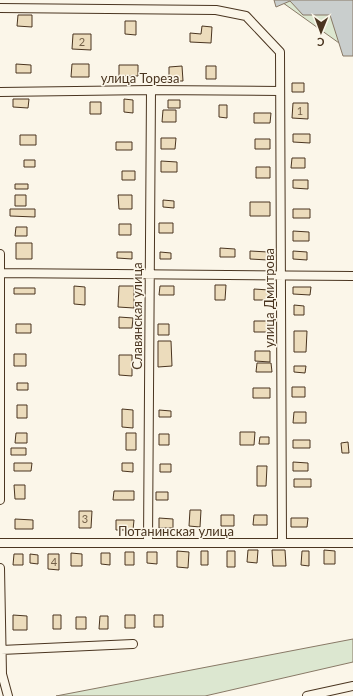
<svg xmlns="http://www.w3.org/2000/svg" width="353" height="696" viewBox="0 0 353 696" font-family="Lato,sans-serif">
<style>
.green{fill:#dce7d0;stroke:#887966}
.water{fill:#c9cecd;stroke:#887966}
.building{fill:#ecdcbc;stroke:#4a3520}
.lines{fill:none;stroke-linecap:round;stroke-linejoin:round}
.minor-casing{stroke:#4a3520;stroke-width:10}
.minor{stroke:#fbf6e9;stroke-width:8}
.labels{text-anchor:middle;stroke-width:3;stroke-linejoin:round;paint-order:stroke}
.number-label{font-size:11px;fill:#725f47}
.street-label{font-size:13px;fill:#4a3520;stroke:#fbf6e9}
</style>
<rect width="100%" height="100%" fill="#fbf6e9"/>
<!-- green -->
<path class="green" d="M279,0H353V53Z
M353,639V662L205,696H56Z"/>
<!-- water -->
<path class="water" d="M274,0H353V56H343L330,15H303L290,1L276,7Z"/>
<!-- building -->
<path class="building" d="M18,15H32V27L17,26Z
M125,21H136V35L125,34Z
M202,26L212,27L211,43L190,42V33L201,34Z
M73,34H91V50L72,49Z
M16,64L31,65V73H16Z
M72,64H89V77H71Z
M119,65H138V76H119Z
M182,66L183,81H169V67Z
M206,66H216V79H206Z
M292,83H304V92H292Z
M13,99H29L28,108L13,107Z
M124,99L133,100V113L124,112Z
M168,100H180V108H168Z
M90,102H101V114H90Z
M293,103H308V119L292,118Z
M219,105H227V118L219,117Z
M163,110H176V122H162Z
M254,113H271L270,123H254Z
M293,134H310V143L293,142Z
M20,135H36V145H20Z
M161,138H176L175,149H161Z
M255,139H270V149H255Z
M116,142H132V150H116Z
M292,158H305V168H291Z
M24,160H35V167H24Z
M161,161L177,162V172H161Z
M256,167H270V178H256Z
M122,171H135V180H122Z
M293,180H308V189L293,188Z
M15,184H28V189H15Z
M15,195H26V206H15Z
M118,195H132V209H119Z
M163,200L174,201V208L163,207Z
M250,202H270V216H250Z
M10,209H35V217L10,216Z
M293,209H310V218H293Z
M159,223H173V233H159Z
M119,224H131V235H119Z
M16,227H27V236H15Z
M293,231L309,232V241H293Z
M16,243H32V259H16Z
M220,248L235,249V257H220Z
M250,251L268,252V260L250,259Z
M293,251L307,252V260L293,259Z
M117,252H132V259L117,258Z
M160,252L171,253V259H160Z
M215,285H226L225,300H215Z
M74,286L85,287V305L74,304Z
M119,286H134V308L118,307Z
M160,286H174V295H159Z
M293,287H311L310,295L293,294Z
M14,288H35V294H14Z
M254,289L269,290V300H254Z
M294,305L304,306V315H294Z
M119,317L133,318L132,328H119Z
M254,321H268V332H254Z
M16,324H31V333H16Z
M158,324H169V335H158Z
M294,331H307L306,352H294Z
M158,341H171L172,366L158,367Z
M255,351H270V362L255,361Z
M14,354H26V366H14Z
M119,355H132V376L119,375Z
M257,363H271L272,372H256Z
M294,366H306L305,373L294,372Z
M17,383H28V390H17Z
M292,387H305V397H292Z
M253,388H270V398H253Z
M17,405H27V418H17Z
M122,409L133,410V428L122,427Z
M159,410L171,411V417H159Z
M294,412H306V423H293Z
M240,432H255L254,445H240Z
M16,433H27V443H15Z
M126,433H136V450H126Z
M159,434H169V445H159Z
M260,437H269V444H259Z
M293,440H310V448H293Z
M348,442L349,453H342L341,443Z
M11,448H26V455H11Z
M293,462L308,463V471H293Z
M14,463H32L31,471H14Z
M122,463H133V472L122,471Z
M160,464H171V472H160Z
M257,466H267L266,486H257Z
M294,479H311V487H294Z
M14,485H25V499H15Z
M114,491H134V500H113Z
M156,492H168V500H156Z
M190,510H201L200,527L189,526Z
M79,511H92L91,528H79Z
M221,515H234V526H221Z
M254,515H267V525H253Z
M159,518L173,519V528H159Z
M291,518H308L307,527H291Z
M15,519L33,520V529H15Z
M116,520H134L133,530H116Z
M248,550H258L257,563L247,562Z
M272,550H285L286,566H273Z
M324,550L335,551V564H324Z
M177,551L189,552L188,568L177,567Z
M201,551H208V565H201Z
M227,551H235V567H227Z
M302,551H309V566L301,565Z
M125,552H134V565H125Z
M147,552H157V564L147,563Z
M71,553L82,554V566H71Z
M101,553H110V565L101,564Z
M14,554H23V565H13Z
M30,554L38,555V564L30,563Z
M48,554H59V570L48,569Z
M13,615L27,616V630H13Z
M53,615H61V629H53Z
M125,615H135V628H125Z
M154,615H163V627H154Z
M100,616H108V629H99Z
M76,617H86V629H76Z"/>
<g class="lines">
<!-- minor casing -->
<g class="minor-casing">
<path id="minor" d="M0,8L216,10L246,16L280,52L282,543
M0,92L151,90L280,91
M0,254V500
M0,273L353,276
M0,543H353
M148,543L151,90
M0,568L2,674L8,696
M1,650L133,644
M307,696L353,686"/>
</g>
<!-- minor -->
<use href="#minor" class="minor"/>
</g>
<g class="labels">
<!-- number labels -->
<g class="number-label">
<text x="82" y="46">2</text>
<text x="300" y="115">1</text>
<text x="85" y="523">3</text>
<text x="54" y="566">4</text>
</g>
<!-- street labels -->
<g class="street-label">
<text x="140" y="83">улица Тореза</text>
<text transform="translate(269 298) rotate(-90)" y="5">улица Дмитрова</text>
<text transform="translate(137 316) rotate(-90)" y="5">Славянская улица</text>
<text x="176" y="536">Потанинская улица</text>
</g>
</g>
<!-- north arrow -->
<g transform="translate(321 32) rotate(181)" stroke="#fbf6e9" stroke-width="3" paint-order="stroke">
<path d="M0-3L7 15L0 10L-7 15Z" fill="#4a3520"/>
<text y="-6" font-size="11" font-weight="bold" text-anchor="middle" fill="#4a3520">С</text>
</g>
</svg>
